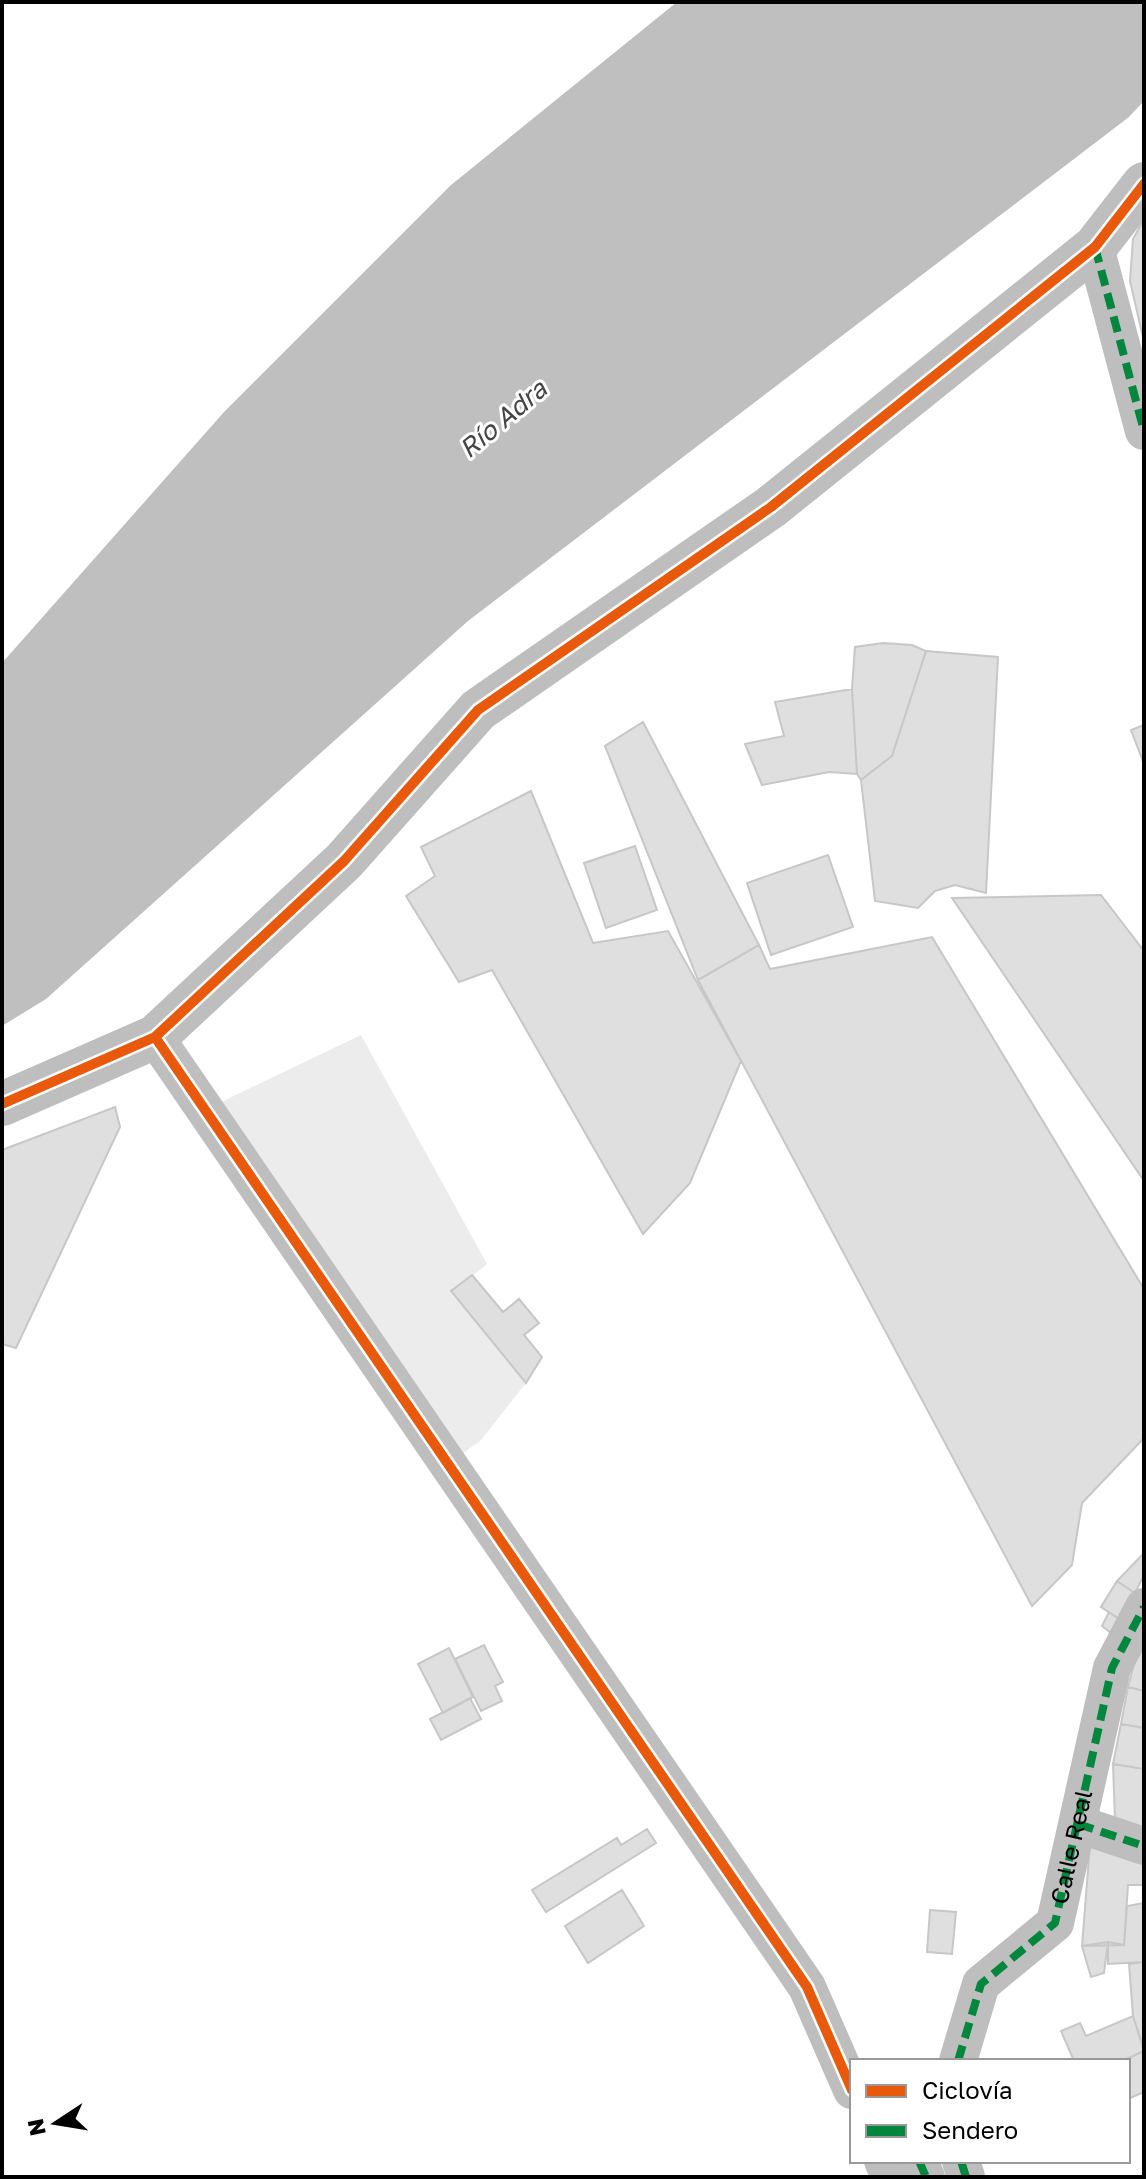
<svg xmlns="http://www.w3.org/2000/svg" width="1146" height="2179" viewBox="0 0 1146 2179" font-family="'Golos Text',sans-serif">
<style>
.green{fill:#ececec}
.water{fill:#bfbfbf}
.building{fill:#dfdfdf;stroke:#c7c7c7;stroke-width:2}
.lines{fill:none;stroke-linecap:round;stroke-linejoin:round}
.minor{stroke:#bebebe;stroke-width:38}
.tertiary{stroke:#bebebe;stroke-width:44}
.quiet{stroke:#00873e;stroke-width:8;stroke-dasharray:16 8;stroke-linecap:butt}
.cycleway-casing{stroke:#fff;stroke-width:15}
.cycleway{stroke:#e8590c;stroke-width:10}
.labels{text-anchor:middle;stroke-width:6;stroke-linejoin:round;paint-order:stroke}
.street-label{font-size:24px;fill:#000;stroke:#fff}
.water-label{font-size:26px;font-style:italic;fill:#444;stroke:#fff}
</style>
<rect width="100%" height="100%" fill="#fff"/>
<!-- green -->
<path class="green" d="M361,1035L487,1264L452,1292L526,1383L481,1440L461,1455L217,1104Z"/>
<!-- water -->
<path class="water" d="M677,2H1144V101L1129,117L468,621L46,999L2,1026V663L224,412L451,185Z"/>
<!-- building -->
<path class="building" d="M1144,219V342L1130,281L1133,239Z
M883,643L912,645L926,651L892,756L861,780L857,774L852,689L855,647Z
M926,651L998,657L986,893L955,885L935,891L918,908L875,901L861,780L892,756Z
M852,689L857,774L829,772L762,785L745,744L784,736L775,702Z
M643,722L759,945L698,980L605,746Z
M1144,725V764L1131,730Z
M531,791L593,943L668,931L741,1061L690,1183L643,1234L492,970L459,982L406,896L435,876L421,847Z
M635,846L657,910L606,928L584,863Z
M828,855L853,927L771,955L747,883Z
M1101,895L1144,951V1181L952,898Z
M932,937L1144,1289V1438L1082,1503L1072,1565L1032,1606L698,980L759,945L770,969Z
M115,1107L120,1127L16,1348L2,1344V1150Z
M472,1275L503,1312L519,1299L539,1323L524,1335L542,1357L526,1383L451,1291Z
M1144,1553V1575L1135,1593L1117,1581Z
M1117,1581L1135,1593L1119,1619L1101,1607Z
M1109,1612L1119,1619L1111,1633L1102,1626Z
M1141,1638H1144V1691L1128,1687Z
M484,1645L503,1682L495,1686L502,1701L481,1711L455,1659Z
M449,1648L473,1697L443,1713L418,1664Z
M1128,1687L1144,1691V1728L1121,1724Z
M470,1698L481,1719L441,1740L430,1719Z
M1121,1724L1144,1728V1769L1113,1764Z
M1113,1764L1144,1769V1830L1115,1821Z
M647,1829L656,1843L546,1912L532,1890L617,1838L621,1845Z
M1090,1845L1144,1860V1885H1128L1124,1945L1082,1946Z
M622,1890L644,1926L588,1963L565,1926Z
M1144,1903V1962L1108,1964V1942L1124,1945L1127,1906Z
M930,1910L956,1912L952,1954L927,1952Z
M1108,1942L1104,1973L1091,1977L1082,1946Z
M1144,1962V2043H1142L1133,2016L1129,1964Z
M1133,2016L1144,2051L1122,2061H1074L1061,2031L1080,2023L1086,2036Z
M1144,2051V2092L1128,2099V2061H1122Z"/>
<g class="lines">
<!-- minor -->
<g class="minor">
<path d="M1095,247L1144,431"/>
<path d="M155,1037L807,1987L852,2090"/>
<path d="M1078,1824L1144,1846"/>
<path id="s1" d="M958,2061L981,1984L1055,1923L1112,1668L1144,1607"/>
<path d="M883,2161L890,2177"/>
<path d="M919,2161L926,2177"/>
<path d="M961,2161L966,2177"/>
</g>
<!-- tertiary -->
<path class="tertiary" d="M2,1104L155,1037L344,861L478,710L771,507L1095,247L1144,184"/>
<!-- quiet -->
<path class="quiet" d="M1095,247L1144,431
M1078,1824L1144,1846
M958,2061L981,1984L1055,1923L1112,1668L1144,1607
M919,2161L926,2177
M961,2161L966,2177"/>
<!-- cycleway casing -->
<g class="cycleway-casing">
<path id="cycleway" d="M155,1037L807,1987L852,2090
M2,1104L155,1037L344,861L478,710L771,507L1095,247L1144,184"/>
</g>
<!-- cycleway -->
<use href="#cycleway" class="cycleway"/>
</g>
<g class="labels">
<!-- street labels -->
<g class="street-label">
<text dy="8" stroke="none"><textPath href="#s1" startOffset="254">Calle Real</textPath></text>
</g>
<!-- water labels -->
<g class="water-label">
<text transform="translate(503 419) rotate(-40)" y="9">Río Adra</text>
</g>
</g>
<!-- border -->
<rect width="1146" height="2179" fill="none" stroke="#000000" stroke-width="8"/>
<!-- legend -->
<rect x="850" y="2059" width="280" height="104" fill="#ffffff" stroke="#999999" stroke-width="2"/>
<rect x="866" y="2085" width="40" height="12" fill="#e8590c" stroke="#999999" stroke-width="2"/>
<text x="922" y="2099" font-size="24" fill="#000000">Ciclovía</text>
<rect x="866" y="2125" width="40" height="12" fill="#00873e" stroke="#999999" stroke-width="2"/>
<text x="922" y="2139" font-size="24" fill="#000000">Sendero</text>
<!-- north arrow -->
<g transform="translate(56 2123) rotate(258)" stroke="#ffffff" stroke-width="6" paint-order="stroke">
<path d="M0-6L14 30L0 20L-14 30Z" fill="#000000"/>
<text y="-12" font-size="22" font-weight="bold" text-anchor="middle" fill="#000000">N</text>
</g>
</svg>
